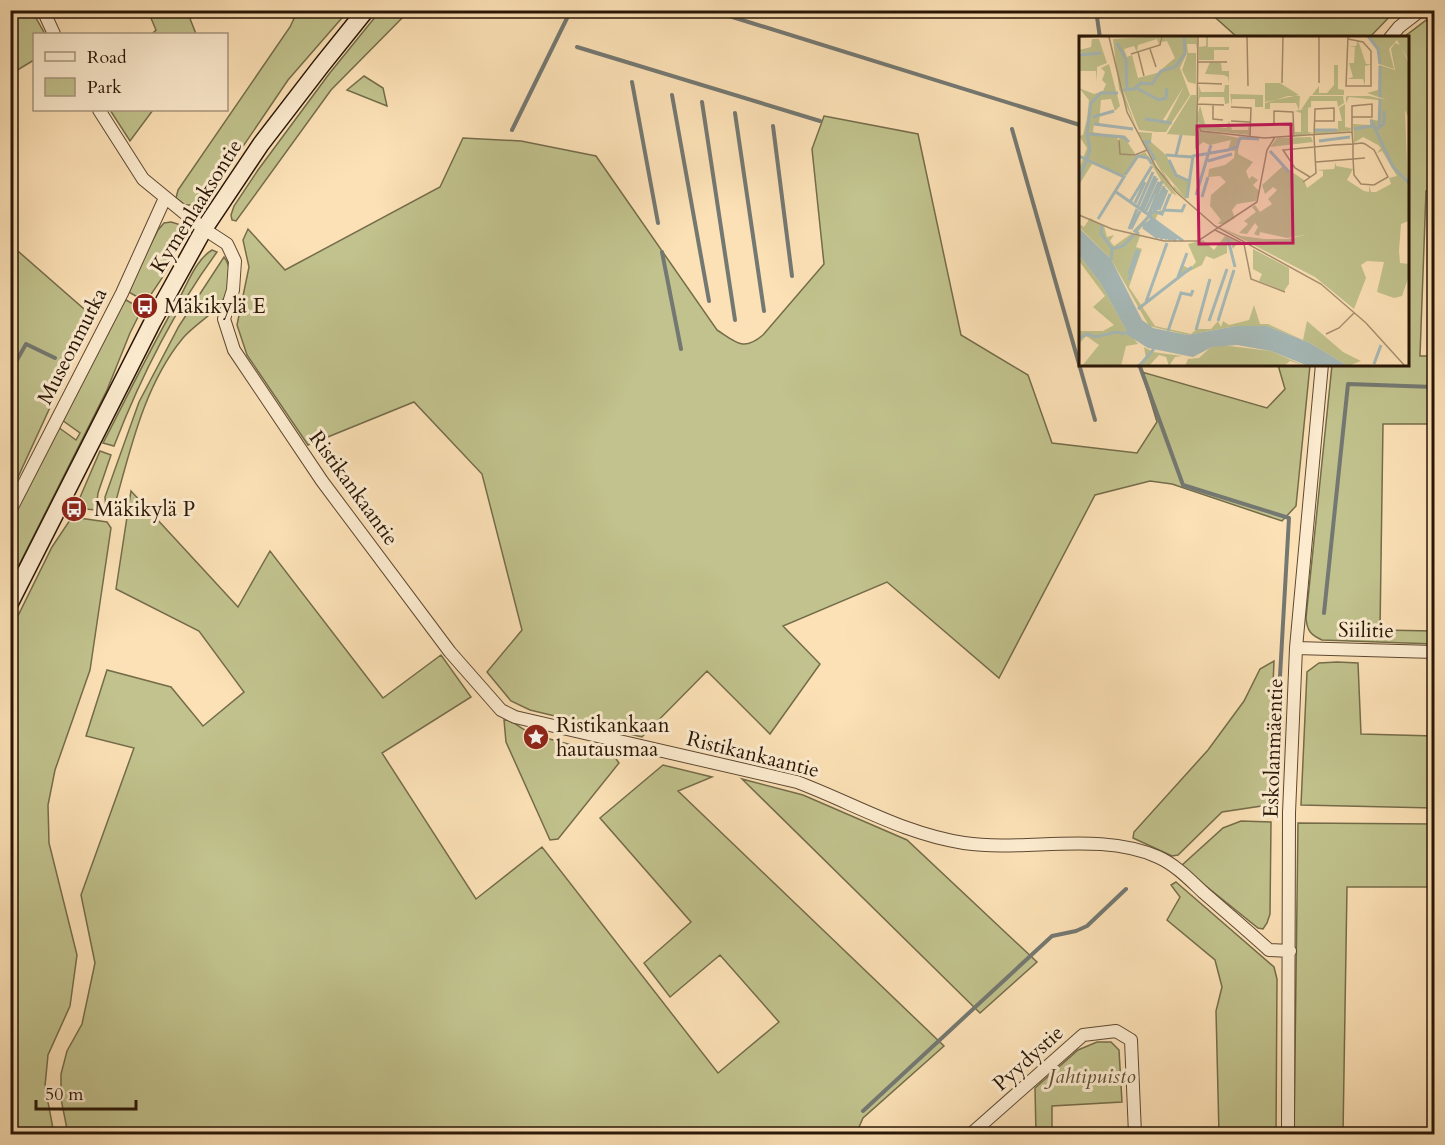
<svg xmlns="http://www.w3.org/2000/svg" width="1445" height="1145" viewBox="0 0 1445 1145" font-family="Cardo,serif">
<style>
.green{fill:#c1c28d;stroke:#756c4a;stroke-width:1.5}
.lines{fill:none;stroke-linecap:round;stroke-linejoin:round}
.stream{stroke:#747872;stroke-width:4}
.minor-casing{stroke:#5e4932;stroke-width:14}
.secondary-casing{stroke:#291606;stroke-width:19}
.minor{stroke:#fdecd0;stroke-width:12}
.secondary{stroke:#fdecd0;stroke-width:16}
.labels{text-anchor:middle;stroke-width:6;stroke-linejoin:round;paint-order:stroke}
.street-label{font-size:21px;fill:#291606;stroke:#fdecd0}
.poi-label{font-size:21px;fill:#291606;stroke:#fdecd0;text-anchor:start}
.park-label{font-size:21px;font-style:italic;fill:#5e5235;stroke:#fdecd0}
.inset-river{fill:none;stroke:#a6baba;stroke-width:3}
.inset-road{fill:none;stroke:#a89070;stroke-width:1.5}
.view{fill:#c2185b;fill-opacity:0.15;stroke:#c2185b;stroke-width:3}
.inset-edge{fill:none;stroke:#291606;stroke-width:3}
</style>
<rect width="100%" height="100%" fill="#fce1b6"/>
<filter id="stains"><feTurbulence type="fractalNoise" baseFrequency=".00333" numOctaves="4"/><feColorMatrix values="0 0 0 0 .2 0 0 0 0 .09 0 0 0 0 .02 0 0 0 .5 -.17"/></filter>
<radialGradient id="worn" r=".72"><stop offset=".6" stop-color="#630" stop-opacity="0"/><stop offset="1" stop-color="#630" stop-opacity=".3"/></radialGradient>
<!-- green -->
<path class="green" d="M11,10L32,11L45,34H34V60L11,74Z
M298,10L348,11L288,80L206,201L198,205H185L176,198L178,190L290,27Z
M148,11H187L196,34H152L156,30Z
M380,11H409L331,90L236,221L232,220L231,215L234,206L258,170L329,74Z
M1208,11H1395L1369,38L1237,37Z
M1434,16V191H1426L1420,356H1434V424H1383L1380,630L1434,631V644L1322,640C1311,635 1307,631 1306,618L1332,365L1408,364V38L1404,37L1429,18Z
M364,76L383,88L387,106L347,90Z
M110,110H153L130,141Z
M824,116L918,134L961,335L1028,375L1052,443L1137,453L1157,422L1142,372L1267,408L1285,389L1278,365H1310L1296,506L1282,521L1172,484L1150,481L1095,495L999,678L887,582L783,626L820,664L770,734L707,671L642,737L530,710L511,701L487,672L522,630L482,474L414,402L308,445L247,355L237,325L249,267L243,240L248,229L285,270L440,187L463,138L521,141L596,156L717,330C736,342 743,352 763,335L824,264L812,149Z
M171,222L178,224C187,249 159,281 146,302L127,291L158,230L164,223Z
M11,245L92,316L18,477L10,471V390H12Z
M212,250L217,252C173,312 141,376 114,446L103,443C129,393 153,343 181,295C189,280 197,259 212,250Z
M224,257C229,263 230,270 230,278C228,310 201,317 183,338C144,385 130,451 114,508L110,512H106L105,497L139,402L179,326Z
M126,300L142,309L130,333L107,390L11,581V521L58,427L76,440L80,433L62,420L122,303Z
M100,451L111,455L98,493L96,510L85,509L78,502Z
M131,491L238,607L270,551L383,698L441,655L471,697L382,753L476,899L542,847L718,1073L779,1022L720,955L670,997L644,963L691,922L600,818L663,765L712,777L678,791L944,1046L863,1118L856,1134H68L61,1099V1074L67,1051L82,1024L95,963L81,895L134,748L86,736L107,670L171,687L203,726L244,692L199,631L116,589Z
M72,517L107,522L111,528L90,670L55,770L48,805L49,843L77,955L70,1006L48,1055L45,1086L54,1134H11V630L52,547Z
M1274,661L1268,805L1222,812L1178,855L1172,856L1133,838L1134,832L1208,750L1244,701L1260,669Z
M1337,662L1358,663L1361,734L1434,736V808L1301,805L1307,672L1319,663Z
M504,720C513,720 517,726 525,730C551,742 583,747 612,753L619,763L558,839L550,840L506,742Z
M742,779L803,795L907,840L1037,962L980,1013Z
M1241,821L1271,822L1270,914L1267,923L1263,929L1258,928L1181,866L1223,828Z
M1298,823L1434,824V887H1347L1343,1134H1294Z
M1176,882L1274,967L1277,979L1276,1134H1219L1216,1011L1222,987L1215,960L1167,920L1180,897L1171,885Z
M1097,1042H1111L1119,1050L1122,1102L1052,1106V1134H1036L1035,1088L1078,1050Z"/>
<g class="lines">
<!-- stream -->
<path class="stream" d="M710,10L1080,125
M1096,10L1100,38
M577,47L820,121
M632,82L658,223
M672,95L709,301
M702,102L735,320
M735,113L764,311
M773,126L792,276
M1012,129L1095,420
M512,130L571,10
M662,252L681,349
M1139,364L1183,485L1289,518L1273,799
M10,365L17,360L26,344L55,358
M1324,613L1348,384L1434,387
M863,1111L1052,936L1076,931L1087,926L1126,889"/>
<!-- minor casing -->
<g class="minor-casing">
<path id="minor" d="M43,10L54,34
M1390,38L1399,27L1421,10
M99,110L143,179L204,229L227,244L235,261L233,290L224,319L234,350L322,481L450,652L501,710L515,717L797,782C853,803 904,834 964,843C1026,852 1100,831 1158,857C1176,865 1190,880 1204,893C1226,912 1248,931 1269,950L1290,951
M10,511L122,293L165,198
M1296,648L1434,652
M971,1134L1083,1035L1116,1031L1131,1040L1135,1134
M1288,1134L1289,813L1296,648L1322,364"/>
</g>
<!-- secondary casing -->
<g class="secondary-casing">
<path id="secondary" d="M10,603L153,321L204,229L261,144L321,66L366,10"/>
</g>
<!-- minor -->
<use href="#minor" class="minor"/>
<!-- secondary -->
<use href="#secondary" class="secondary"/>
</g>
<!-- icons -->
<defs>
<g id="bus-disc" transform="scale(1.35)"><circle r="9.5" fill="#8f2418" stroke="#fdecd0"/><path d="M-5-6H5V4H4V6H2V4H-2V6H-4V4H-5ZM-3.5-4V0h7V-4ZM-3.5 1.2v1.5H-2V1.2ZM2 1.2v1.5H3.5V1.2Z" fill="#fff"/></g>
<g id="sight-disc" transform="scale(1.35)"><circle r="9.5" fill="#8f2418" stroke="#fdecd0"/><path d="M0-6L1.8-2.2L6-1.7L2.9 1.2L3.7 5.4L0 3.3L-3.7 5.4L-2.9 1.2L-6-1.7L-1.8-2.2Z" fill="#fff"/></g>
</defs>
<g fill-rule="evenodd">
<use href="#bus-disc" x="145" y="306"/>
<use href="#bus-disc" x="74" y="509"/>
<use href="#sight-disc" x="536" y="737"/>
</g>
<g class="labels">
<!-- street labels -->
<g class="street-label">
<text transform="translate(196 206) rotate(-58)" y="7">Kymenlaaksontie</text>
<text transform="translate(72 346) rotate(-63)" y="7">Museonmutka</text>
<text transform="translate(354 488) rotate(54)" y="7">Ristikankaantie</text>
<text transform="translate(1366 630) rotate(1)" y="7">Siilitie</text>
<text transform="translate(1273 748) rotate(-88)" y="7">Eskolanmäentie</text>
<text transform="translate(753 754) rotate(14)" y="7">Ristikankaantie</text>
<text transform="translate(1028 1058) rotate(-42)" y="7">Pyydystie</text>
</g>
<!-- poi labels -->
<g class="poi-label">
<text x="164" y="313">Mäkikylä E</text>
<text x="94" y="516">Mäkikylä P</text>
<text x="556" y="732">Ristikankaan<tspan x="556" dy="24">hautausmaa</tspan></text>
</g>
<!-- park labels -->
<g class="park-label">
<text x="1092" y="1083">Jahtipuisto</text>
</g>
</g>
<!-- overview -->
<g transform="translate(1079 36)">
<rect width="330" height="330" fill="#fce1b6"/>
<path d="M82,0L80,9L78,3L59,9L58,16L55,10L45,13L48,21L53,19L59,42L78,37L96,22L88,5L83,6V0H118V13L117,8H108L109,17H117V48L109,46L103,34L108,19L106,9L107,19L101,32L111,59L93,86L87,85L105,50L84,84L92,88L87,96H77L60,94L40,43L58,94L40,53L34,3ZM120,0H129V11H150V14H135V24H120V11L127,10V0ZM288,0H330V25L318,4L310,13L315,33L300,28L298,10ZM13,3H20L28,27L18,31V46L17,35H0V21L4,19L0,14L12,11ZM279,4L287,28H293L286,30V50L284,43H268L274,41L270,27H275L276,11L270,10H277ZM316,7L321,9L330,27V83L326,74L330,185L322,188L320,215L321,227L330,228V240L323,260L315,262L298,256L305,226L288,225L282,229L287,242L275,273L236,241L140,191L162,200L186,203H209L226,199L208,202L181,196L180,200L175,198L179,191L176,187L168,198L160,197L169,188L165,185L177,176L173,171L176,169L181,176L193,168L189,163L198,154L194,151L186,158L183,149L204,130L225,144L228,152L244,140V135L238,134L255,133L257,126V130L274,133L268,144L285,155L290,156V149L292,156H297L312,148L310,142L318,140L303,115L298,117L302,112L299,109L284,101L275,107L274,88L291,89V83L300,85V64L270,61L267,67V61L268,60H290L308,64L288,57L299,54L300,29L316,34L312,13ZM131,26L142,27L143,35H150V47L149,41L145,39L126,38ZM30,28L41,70L36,75L32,63L22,64L20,88H15L14,96L38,101L41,109L40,102L45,101L57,119L42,118L58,120L66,116L98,160L93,157L83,179L79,178L76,184L71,181L58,197L54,195L67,182L83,146L69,122L59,120L45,141L13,128L0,149V133L8,112L0,100L4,99L8,83L10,64L0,52L15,58L24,55L27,48L23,44L26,36L22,32ZM84,147L92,156L84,174L72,177ZM255,29H259V53L265,54V59H233L240,50V57H248L255,49ZM186,47H201L220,59L186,66ZM120,49L122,56H145L146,49H150V67L146,68L145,61H121L119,67ZM151,58L184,59V71H176V63H153V70ZM112,59H117L119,94L160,102L159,118L174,126L167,135L170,143L173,140L179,144L174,149L180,155L177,165L158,168L153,174L156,182L146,188H139L142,184L131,170L132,159L147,146L141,140L129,141L130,133L146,129L155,122L156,115L149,114L152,104L131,109L124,106L116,113V100L88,98ZM209,60H221L220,74L217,67H191V73H186V67ZM231,60H264L265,67L259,71L258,65H232V71L222,74ZM266,68V91L272,92L271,95L236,98V93H259V85H263L260,72ZM121,69L126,88L147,92L150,85L153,94H169L170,87L171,99L122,94L118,82ZM229,72V96L235,97L217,100L215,96H222V77L216,75ZM59,96L73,97L72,106L87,119L97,139L111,145L107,163L138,189L95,153L94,149L105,160L83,134L93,149L85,140ZM232,101L234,106L191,111L198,102ZM11,182L25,190L28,201L35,199L31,205L35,210L52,198L61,200L57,211L63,213L50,251L76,290L112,298L118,293H132L139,285L142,291L144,285L150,289L170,284L175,269L181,288H189L224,304L228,285L264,316L282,325L269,330L231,307L188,290H157L108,299L70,290L32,223L0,191V188L5,191ZM146,200L159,206L154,213L152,207H148V217L135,223L127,220L123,229L99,241L103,229L111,233L117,226L109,208L124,204L135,214ZM174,213L210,232V248L205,255L180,245L183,238L174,233ZM0,219L22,248L47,294L45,298L50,297L59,308L47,310L42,330H3L20,309L7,300L0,308V295H24L35,289L14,271L26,260L0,225ZM142,309L192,315L226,330L211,325L205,330H106L109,323L120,322L132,311ZM65,311L74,316L103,320L96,321L90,330L87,321L80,319L70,330H56L67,323Z" fill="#c1c28d" fill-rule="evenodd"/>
<path d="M0,192L32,223L63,284L74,292L108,299L157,290H188L231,307L269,330H229L192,315L158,309L133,311L114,321L69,312L45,297L47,294L22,248L0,219Z" fill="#a6baba"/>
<path class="inset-river" d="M289,0L299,13L301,28M38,7L47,24L48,52M0,19L22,17M57,52L80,64L87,62L88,52M44,54L55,53L62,47L73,48L82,35L96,31L106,18L105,0M301,61V30M14,81L35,75M66,83L93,87M292,84L314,131L330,147M15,88L54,93M300,91L301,63M275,93L293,90M236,94H258M296,94L305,88V75M10,98L45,101L50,106M240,105L271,101M72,106H66L76,124M191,115L210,136M87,119L113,121M97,119L102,99M0,120L45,141L19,183M90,124L97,139L110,145M129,125L153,118M46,139L59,120L69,122L73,128M0,144L11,114L8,98L12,67L22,57H39M37,156L70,179M117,159L132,109M123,161L129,141M108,162L114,120L149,114L158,111L161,102L180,103M51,166L73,130M56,167L66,146M59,170L74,136M62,172L76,140M64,174L78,142M74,174L85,150M77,174L86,152M80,174L88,154M85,174L103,175L106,168M67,175L80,146M70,178L83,145M71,181L104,205M71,183L98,203M69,185L97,205M68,186L92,204M66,187L88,203M23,189L22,197L33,213M64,189L84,203M64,191L79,202M50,193L58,173M52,193L61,175M60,198L56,195L75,175L83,178L91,158M149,203L156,231M32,224L33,213L44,210L55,199M50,238L58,214M99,241L108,217M50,244L60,214M67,266L88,207M59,273L113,231M130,285L148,233M139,285L155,234M117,294L131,243M89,295L102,257L112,259L114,254M0,302L9,298L16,301L38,296L46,298M295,328L302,309M60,330L75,313"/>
<path class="inset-road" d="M119,0L118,87L122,95L185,102L273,96M168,0L169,50M240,0V47M0,1L28,0M30,1L48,76L77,131L96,155L136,190L242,248L287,287L326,330M269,3L284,6L292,15V50H267L269,0M71,13L77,31M59,16L65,40M52,18L81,9L83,0M118,26H148M118,47L143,48M203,47L204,0M118,68L145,69M134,69V83L144,84M152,71L172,72L171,101M152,85L171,86M214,89L195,88V75L214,76L215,101M40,104L41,118L56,119L68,114M237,126L286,122M231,141L216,132L204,114L255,109L274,108L283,107L286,108L295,114L309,141L295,149L282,148L275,139L274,122V108L273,96V70L293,68V81H273M224,146L237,137L235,100L236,73L255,72V85H236M0,179L33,193L85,205H119L178,166L188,114L196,101M136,194L165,208L172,243L206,256M247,298L260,292L275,277"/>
<path class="view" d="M212,88L214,207L120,208L118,90Z"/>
<rect width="330" height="330" class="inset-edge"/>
</g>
<!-- margin -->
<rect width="1445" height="1145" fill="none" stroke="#fce1b6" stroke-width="36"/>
<rect x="12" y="12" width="1421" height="1121" fill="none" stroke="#291606" stroke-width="3"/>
<rect x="18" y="18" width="1409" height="1109" fill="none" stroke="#291606" stroke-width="1.5"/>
<!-- legend -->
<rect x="33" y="33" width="195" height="78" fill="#fdecd0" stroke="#a8967f" stroke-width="1.5"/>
<rect x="45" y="52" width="30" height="9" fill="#fdecd0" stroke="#a8967f" stroke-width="1.5"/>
<text x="87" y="63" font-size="18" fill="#291606">Road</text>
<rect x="45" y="78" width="30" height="18" fill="#c1c28d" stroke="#a8967f" stroke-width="1.5"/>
<text x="87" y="93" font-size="18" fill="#291606">Park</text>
<!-- scale -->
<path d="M36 1100v9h100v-9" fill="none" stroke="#291606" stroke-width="3"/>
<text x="45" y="1100" font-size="18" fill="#291606" stroke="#fdecd0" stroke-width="4.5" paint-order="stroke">50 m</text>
<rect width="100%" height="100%" filter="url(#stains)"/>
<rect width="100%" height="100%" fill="url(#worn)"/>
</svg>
